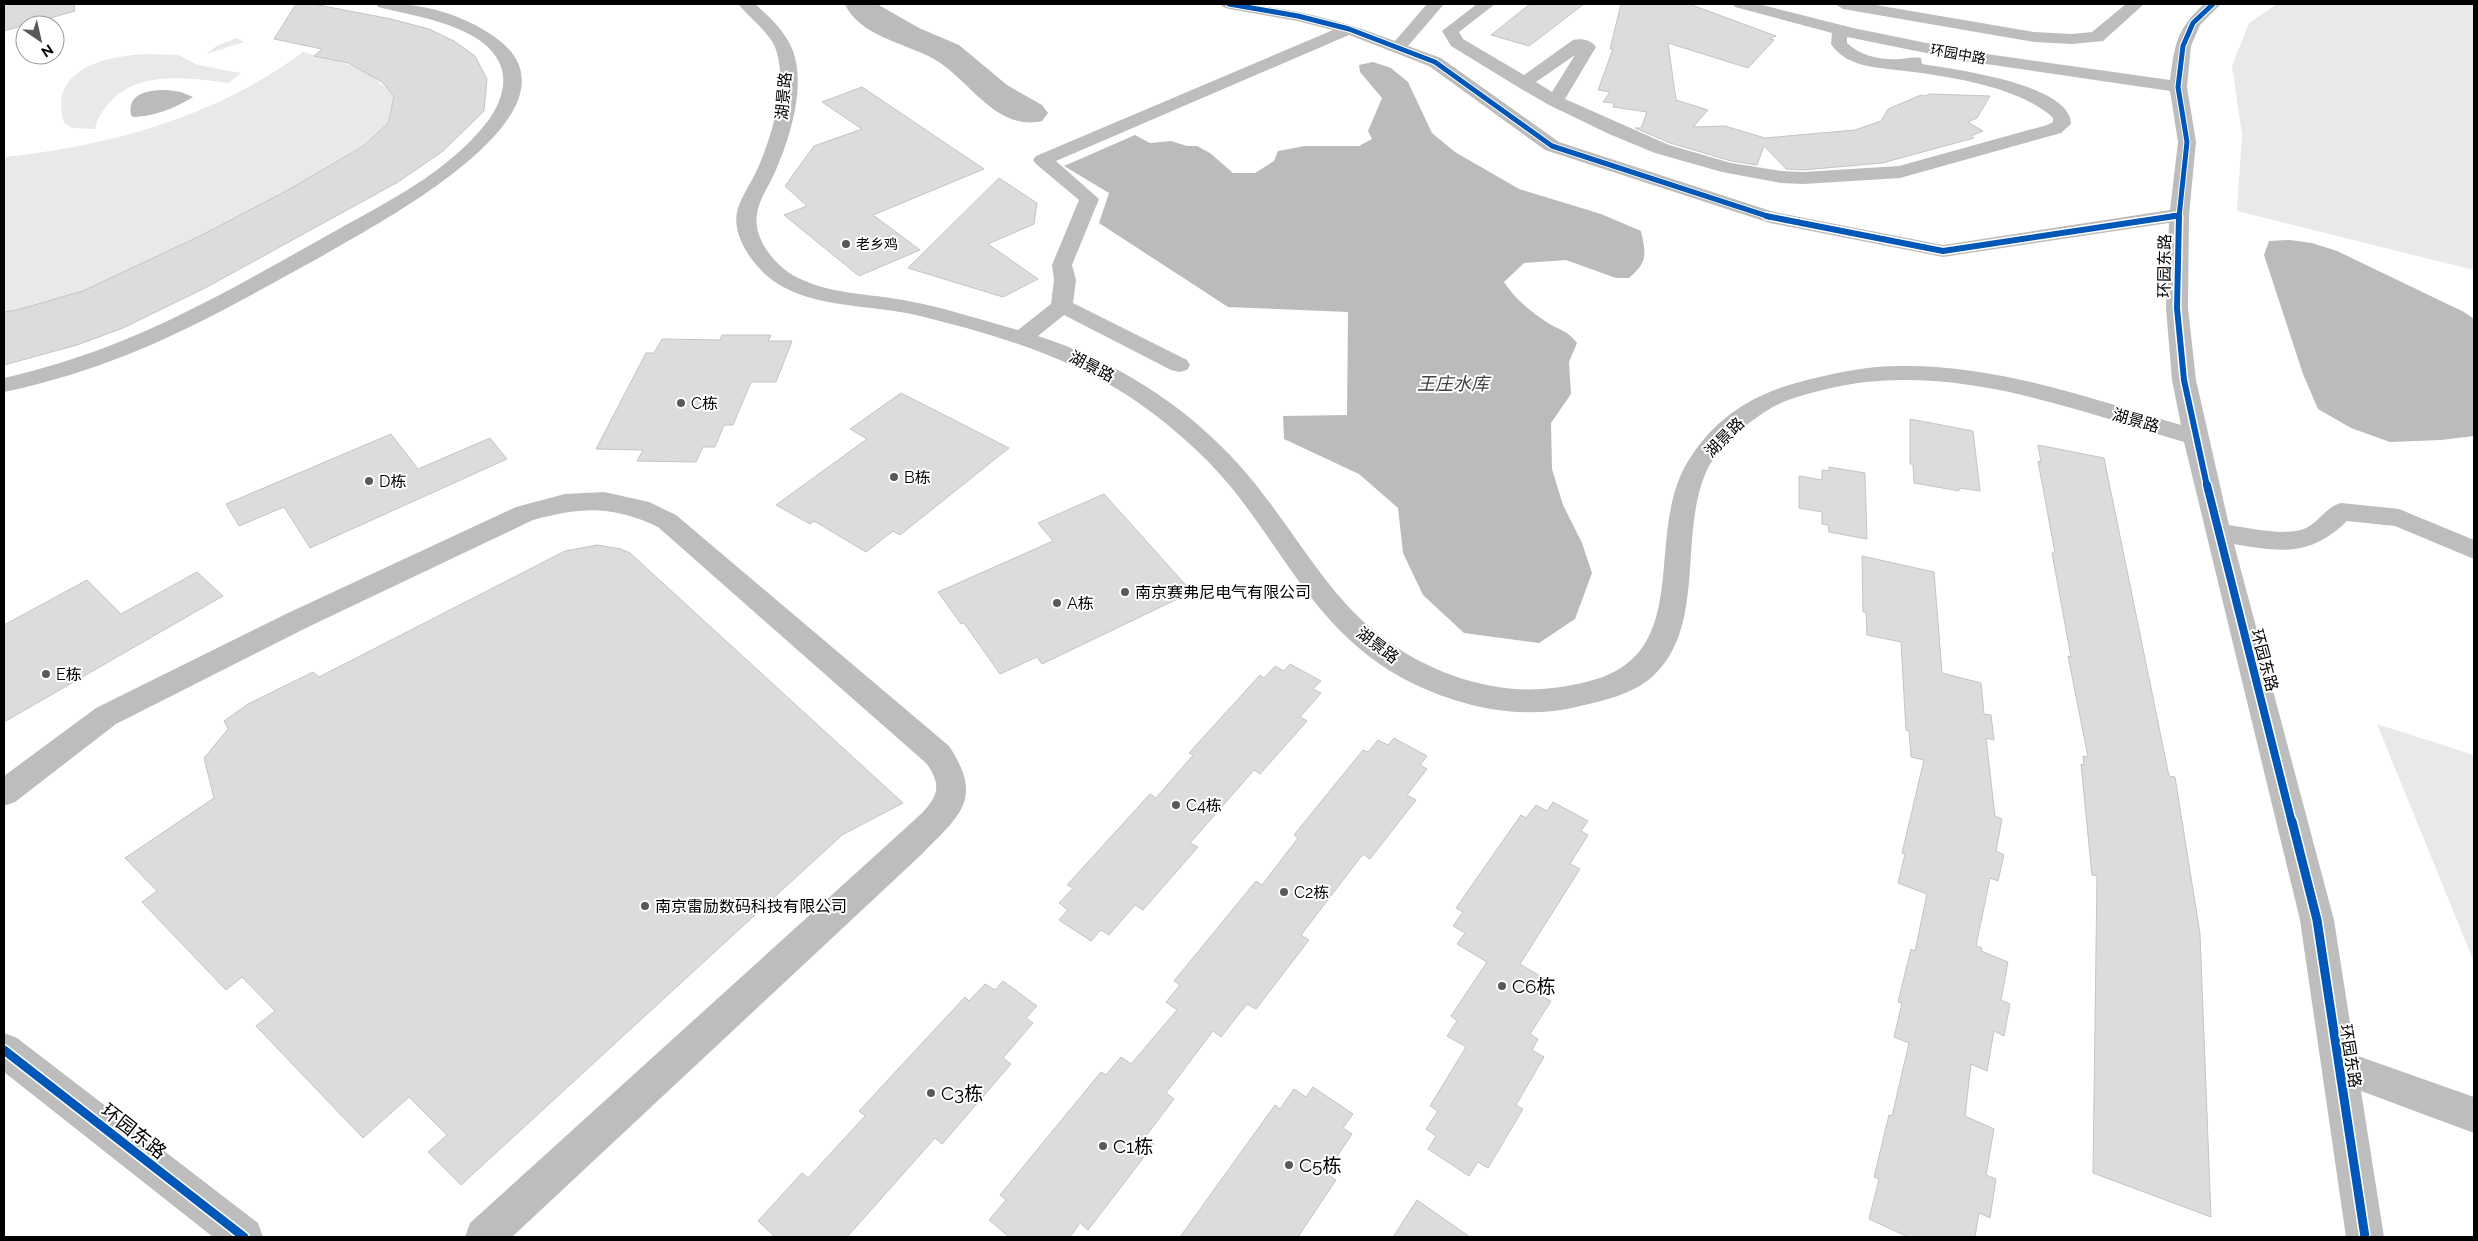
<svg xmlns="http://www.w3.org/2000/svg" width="2478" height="1241" viewBox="0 0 2478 1241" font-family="Raleway,'Noto Sans SC',sans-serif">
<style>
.green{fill:#e9e9e9}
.water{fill:#bbb}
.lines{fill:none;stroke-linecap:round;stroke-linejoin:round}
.river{fill:#bbb;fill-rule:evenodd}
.building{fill:#dcdcdc;stroke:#c4c4c4}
.minor{fill:#bdbdbd;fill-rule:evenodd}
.cycleway-far3-casing{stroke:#fff;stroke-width:7}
.cycleway-far2-casing{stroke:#fff;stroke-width:9}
.cycleway-far1-casing{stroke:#fff;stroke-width:11}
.cycleway-casing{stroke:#fff;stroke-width:12}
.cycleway-far3{stroke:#0057b8;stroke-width:5}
.cycleway-far2{stroke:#0057b8;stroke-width:6}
.cycleway-far1{stroke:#0057b8;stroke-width:8}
.cycleway{stroke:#0057b8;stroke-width:9}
.poi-dot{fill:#595959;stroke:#fff;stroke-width:2}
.labels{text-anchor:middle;stroke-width:4;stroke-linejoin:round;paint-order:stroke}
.far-street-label{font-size:14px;fill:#000;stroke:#fff}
.far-poi-label{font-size:14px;fill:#000;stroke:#fff;text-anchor:start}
.street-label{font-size:16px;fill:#000;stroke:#fff}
.poi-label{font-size:16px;fill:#000;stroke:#fff;text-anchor:start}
.water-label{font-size:18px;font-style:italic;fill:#3f3f3f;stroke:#fff}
.near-poi-label{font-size:19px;fill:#000;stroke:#fff;text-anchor:start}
.near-street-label{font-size:19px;fill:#000;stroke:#fff}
</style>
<rect width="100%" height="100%" fill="#fff"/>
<!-- green -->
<path class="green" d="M2277,4H2474V270L2237,211L2242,134L2232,66L2249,23Z
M237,38L244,42L206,54L218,45Z
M303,52C343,64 365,63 394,97L387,123L363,145L288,190L202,235L83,291L17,310L4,312V157C110,146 216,117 303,52Z
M147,54L178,55L198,65L241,73L229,83C190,78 139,70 110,102C102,111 97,118 95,129L72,128L64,123C48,68 106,56 147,54Z
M2377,724L2474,755V962Z"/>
<!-- water -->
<path class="water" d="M1373,62L1391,68L1408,82L1432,133L1455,152L1519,189L1601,214L1641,231C1646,254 1648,262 1629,278H1616L1566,260L1524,263L1504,282C1515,299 1531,312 1548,323C1561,331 1567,330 1577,343L1569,362L1571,394L1551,423L1552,469L1563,505L1582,543L1592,573L1575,619L1539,643L1464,633L1423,595L1403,553L1398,508L1359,474L1284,439L1283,416L1347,415L1348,312L1228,307L1099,223L1109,193L1064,166L1135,135L1150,143L1171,141L1187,146H1197L1210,153L1233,173H1255L1274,161L1278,151L1305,146H1359L1372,139L1368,131L1382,98L1360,72L1359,65Z
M167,90L181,92L193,97C176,108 152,117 133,117L131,115C127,92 150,90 167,90Z
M2290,240L2312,243L2337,251L2464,312L2474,319V436L2441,440L2390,442L2351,428L2318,409L2303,374L2264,255L2269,241Z"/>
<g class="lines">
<!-- river -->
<path class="river" d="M845,4H877L919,28L959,45L1007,85L1042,105L1048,113L1042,121C996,132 968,78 934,59C905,43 859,36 845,4Z"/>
</g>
<!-- building -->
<path class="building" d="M4,4H74L75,11L4,31Z
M296,4H313L391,19L429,29L454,41L475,56L487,79L484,111L443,151L398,182L207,287L123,328L77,345L4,365V312L17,310L83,291L202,235L288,190L363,146L388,123L394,97L382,82L348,63L314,56L322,49L274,39Z
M1530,4H1584L1529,46L1491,35Z
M1621,4H1689L1776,36L1770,39L1774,40L1748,68L1668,43L1676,100L1708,110L1693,127L1725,126L1765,138L1855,130L1881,121L1888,109L1921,95L1924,96L1930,94L1990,96L1977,118L1968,122L1983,131L1971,136L1974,138L1882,163L1803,170L1786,169L1764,146L1757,165L1731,161L1670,143L1635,128H1641L1647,112L1613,107L1614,103L1603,102L1610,92L1598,90L1613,49H1610Z
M862,87L984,169L873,215L920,250L859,276L784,215L807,206L785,186L814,146L862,129L822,102Z
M999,178L1037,203L1034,224L988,244L1038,279L1003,297L908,268Z
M722,335H771L768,341H792L776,382H751L733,425H724L715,447H703L696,462L637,461L643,450L596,449L646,353H654L662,339L720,340Z
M901,393L1009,448L900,535L893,531L866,552L814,521L810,524L776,505L867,439L850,429Z
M1910,419L1973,431L1980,491L1959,488V491L1914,483L1913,464H1910Z
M391,434L418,469L490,438L507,459L310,548L284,507L239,526L226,504Z
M2038,445L2104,458L2169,776L2175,777L2200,934L2211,1217L2093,1173L2097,876L2092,875L2081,764L2084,765L2083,756L2088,757L2068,656L2071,657L2052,553H2055L2038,461L2041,462Z
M1829,467L1865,473L1867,539L1829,532L1828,525L1822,524V512L1799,508V476L1822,480V470L1829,471Z
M1104,494L1192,592L1042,664L1037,657L1000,674L964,623L961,624L938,592L1053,541L1038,523Z
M597,545L621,549L630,553L903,803L842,835L461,1185L428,1152L447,1135L409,1097L363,1138L256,1026L275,1011L242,977L226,990L142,902L157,891L125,858L214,798L204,758L228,729L224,721L248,704L313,672L319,677L565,551Z
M1862,556L1934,572L1942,673L1981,683L1984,714L1991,715L1994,740L1986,738L1995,816L2002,819L1996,851L2004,855L1998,881L1990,878L1976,946L1982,948L1981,951L2008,962L2001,1000L2010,1004L2004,1036L1994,1031L1987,1071L1971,1064L1965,1116L1994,1129L1986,1175L1996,1179L1990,1218L1979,1213L1975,1237H1908L1869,1219L1879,1179L1874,1177L1889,1115L1892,1116L1909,1043L1894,1037L1902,1003L1898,1002L1911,949L1915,951L1927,894L1898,883L1905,854L1902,853L1924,760L1911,757L1909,731L1906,730L1901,642L1867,635L1866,612H1863Z
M197,572L223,596L4,722V625L87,580L121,614Z
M1290,664L1321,681L1313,689L1321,693L1300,717L1307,721L1260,774L1254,770L1190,843L1198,847L1143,910L1135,905L1109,935L1101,930L1091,941L1059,920L1068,910L1059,903L1073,888L1067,885L1150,794L1156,798L1193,755L1189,753L1260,675L1264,678L1275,666L1284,671Z
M1394,738L1427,756L1420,765L1427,769L1407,795L1416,800L1370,859L1363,854L1301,935L1309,940L1256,1009L1247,1004L1221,1037L1213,1031L1166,1093L1174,1099L1145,1137L1154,1144L1088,1230L1080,1223L1070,1237H1009L989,1220L1006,1200L1000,1195L1101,1072L1106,1075L1121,1057L1131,1064L1177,1010L1166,1002L1180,985L1174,981L1256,881L1262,885L1298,838L1294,835L1363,750L1368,752L1378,740L1388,745Z
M1553,802L1588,821L1581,831L1588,835L1570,864L1580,869L1520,964L1540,976L1531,990L1551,1001L1530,1034L1538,1039L1532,1050L1544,1057L1516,1105L1523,1109L1488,1168L1478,1162L1469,1176L1428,1149L1436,1136L1426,1129L1438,1111L1430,1106L1466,1047L1447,1036L1457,1021L1451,1016L1487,962L1457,944L1465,933L1453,926L1463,912L1456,908L1521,815L1526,818L1536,805L1547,811Z
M1003,981L1037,1006L1026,1018L1033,1023L1003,1058L1011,1064L942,1144L935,1138L847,1237H775L758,1221L802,1173L808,1178L865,1116L859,1111L965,997L969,1001L985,984L995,990Z
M1313,1087L1353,1114L1343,1128L1352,1134L1326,1173L1336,1180L1298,1237H1180L1275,1105L1280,1109L1294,1089L1306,1097Z
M1417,1200L1470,1237H1393Z"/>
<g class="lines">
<!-- minor -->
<path class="minor" d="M376,4C418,1 467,15 500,41C591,114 371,227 324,255C262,289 200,325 134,352C92,369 48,383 4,392V378C43,369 82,357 119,342C191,313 260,273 328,235C383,204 448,173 487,122C500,105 509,82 499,62C482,25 413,16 378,7Z
M738,4H755C770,17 786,32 793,51C806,87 790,138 775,172C769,186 759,199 757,214C753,237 772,262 791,274C826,295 869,293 908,301C945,308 982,320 1018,330L1051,304L1054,280L1052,265L1079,200L1036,164L1033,160L1036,156L1333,30L1297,21L1229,9L1223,7L1221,4C1281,4 1338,19 1395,41L1427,4H1444L1408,46L1441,58L1559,142L1774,212L1943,245L2170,210L2178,142L2170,91L1966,61L1847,37V43C1862,57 1881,60 1901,59C1908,58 1914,57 1921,58L1922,64C1953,69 2071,84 2071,124L2061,133L1900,178L1803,184L1781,183L1722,172L1655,153L1609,134L1549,105L1518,87L1451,46L1442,31L1477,4H1495L1459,32L1463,39L1524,75L1573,40C1581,38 1592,40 1596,47L1565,99L1669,145L1731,163L1781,171L1803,172L1899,166L2047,125L2053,122V118C2020,86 1942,75 1896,70C1872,67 1846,66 1831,44L1832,33L1735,7L1733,4H1758L1853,28L1966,51L2170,80C2175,44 2176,30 2204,4H2221L2200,25L2191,46L2187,87L2196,142L2189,215L2188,308L2196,380L2229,525C2249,528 2288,537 2306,528C2320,521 2326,507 2341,503L2399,509L2474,540V559L2395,526L2347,521C2310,557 2281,552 2234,544L2334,920L2355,1055L2474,1097V1133L2361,1091L2384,1237H2346L2300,920L2184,442C2070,408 1947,360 1827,389C1807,394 1785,399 1768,410C1747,423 1720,445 1708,468C1677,531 1708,626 1653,676C1632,695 1602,701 1576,707C1518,721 1456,706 1404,679C1319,633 1289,559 1231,487C1203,453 1167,422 1130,397C1066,355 990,333 916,315C866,303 797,310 759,268C746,254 733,232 737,212C740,199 749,186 755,174C771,141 791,77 773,43C764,28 749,17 738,4ZM1349,35L1429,66L1545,150L1770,223L1943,257L2169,223L2166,308L2172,380L2181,425C2089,398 1995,364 1899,366C1869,366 1840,372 1811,379C1760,391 1720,412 1690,458C1640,534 1699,656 1586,682C1556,689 1528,692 1498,687C1440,678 1384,647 1345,603C1307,560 1279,510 1241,467C1187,406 1116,361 1038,336L1064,315L1171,370L1179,372L1187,370L1190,365L1187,360L1073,303L1076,280L1072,265L1099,199L1056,161ZM1575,55L1552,92L1536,82Z
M1835,4H1870L2034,32L2072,34L2092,32L2126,4H2144L2103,41L2072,44L2034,42L1843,9Z
M604,492L649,502L676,515L949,746C984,799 960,815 922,854L512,1237H465L470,1223L921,814C938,796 942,786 927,764L658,527C611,505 582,507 533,520L308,627L116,724L15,802L4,806V776L96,708L288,613L516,507L565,494Z
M4,1033L17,1038L258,1223L263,1237H213L4,1072Z"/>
<!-- cycleway-far3 casing -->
<g class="cycleway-far3-casing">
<path id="cycleway-far3" d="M1229,4L1298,16L1349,29L1435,62L1552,146L1770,217
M2167,217L2179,215
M2179,217L2187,142L2178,87L2183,46L2193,23L2213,4"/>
</g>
<!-- cycleway-far2 casing -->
<g class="cycleway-far2-casing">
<path id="cycleway-far2" d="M1766,216L1943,251L2175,216
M2179,216L2177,308L2184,380L2207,486"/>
</g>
<!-- cycleway-far1 casing -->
<g class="cycleway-far1-casing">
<path id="cycleway-far1" d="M2207,485L2292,823"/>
</g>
<!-- cycleway casing -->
<g class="cycleway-casing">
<path id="cycleway" d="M2292,821L2317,920L2365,1237
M4,1050L244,1237"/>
</g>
<!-- cycleway-far3 -->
<use href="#cycleway-far3" class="cycleway-far3"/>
<!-- cycleway-far2 -->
<use href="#cycleway-far2" class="cycleway-far2"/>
<!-- cycleway-far1 -->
<use href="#cycleway-far1" class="cycleway-far1"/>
<!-- cycleway -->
<use href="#cycleway" class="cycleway"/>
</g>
<!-- markers -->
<g class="poi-dot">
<circle cx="846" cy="244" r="5"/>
<circle cx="681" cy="403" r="5"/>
<circle cx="894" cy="477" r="5"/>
<circle cx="369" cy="481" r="5"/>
<circle cx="1125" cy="592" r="5"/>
<circle cx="1057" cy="603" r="5"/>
<circle cx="46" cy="674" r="5"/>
<circle cx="1176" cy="805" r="5"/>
<circle cx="1284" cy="892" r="5"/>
<circle cx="645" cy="906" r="5"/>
<circle cx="1502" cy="986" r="5"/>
<circle cx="931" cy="1093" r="5"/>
<circle cx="1103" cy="1146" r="5"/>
<circle cx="1289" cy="1165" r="5"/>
</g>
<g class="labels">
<!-- far-street labels -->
<g class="far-street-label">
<text transform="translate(1958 54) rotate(10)" y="5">环园中路</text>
</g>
<!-- far-poi labels -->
<g class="far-poi-label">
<text x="856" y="249">老乡鸡</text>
</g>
<!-- street labels -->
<g class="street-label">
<text transform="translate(783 96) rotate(-85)" y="6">湖景路</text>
<text transform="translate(2164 266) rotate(-89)" y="6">环园东路</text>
<text transform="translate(1092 366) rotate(27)" y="6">湖景路</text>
<text transform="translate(2136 420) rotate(16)" y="6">湖景路</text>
<text transform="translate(1724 437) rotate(-45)" y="6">湖景路</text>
<text transform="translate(1378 645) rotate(37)" y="6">湖景路</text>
<text transform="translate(2265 660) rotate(75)" y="6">环园东路</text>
<text transform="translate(2351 1056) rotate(81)" y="6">环园东路</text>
</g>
<!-- poi labels -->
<g class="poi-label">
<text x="691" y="409">C栋</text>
<text x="904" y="483">B栋</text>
<text x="379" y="487">D栋</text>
<text x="1135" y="598">南京赛弗尼电气有限公司</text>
<text x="1067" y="609">A栋</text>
<text x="56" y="680">E栋</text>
<text x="1186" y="811">C4栋</text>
<text x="1294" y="898">C2栋</text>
<text x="655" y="912">南京雷励数码科技有限公司</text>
</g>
<!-- water labels -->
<g class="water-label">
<text x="1453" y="390">王庄水库</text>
</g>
<!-- near-poi labels -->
<g class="near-poi-label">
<text x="1512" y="993">C6栋</text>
<text x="941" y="1100">C3栋</text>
<text x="1113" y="1153">C1栋</text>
<text x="1299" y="1172">C5栋</text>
</g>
<!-- near-street labels -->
<g class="near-street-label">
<text transform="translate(134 1131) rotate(38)" y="7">环园东路</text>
</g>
</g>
<!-- border -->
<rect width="2478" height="1241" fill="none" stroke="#000000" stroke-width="10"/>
<!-- north arrow -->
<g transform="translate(40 40) rotate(146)"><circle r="24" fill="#ffffff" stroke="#999999"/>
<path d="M0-4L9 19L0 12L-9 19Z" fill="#595959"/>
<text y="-8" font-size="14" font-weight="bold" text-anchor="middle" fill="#000000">N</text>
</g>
</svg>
